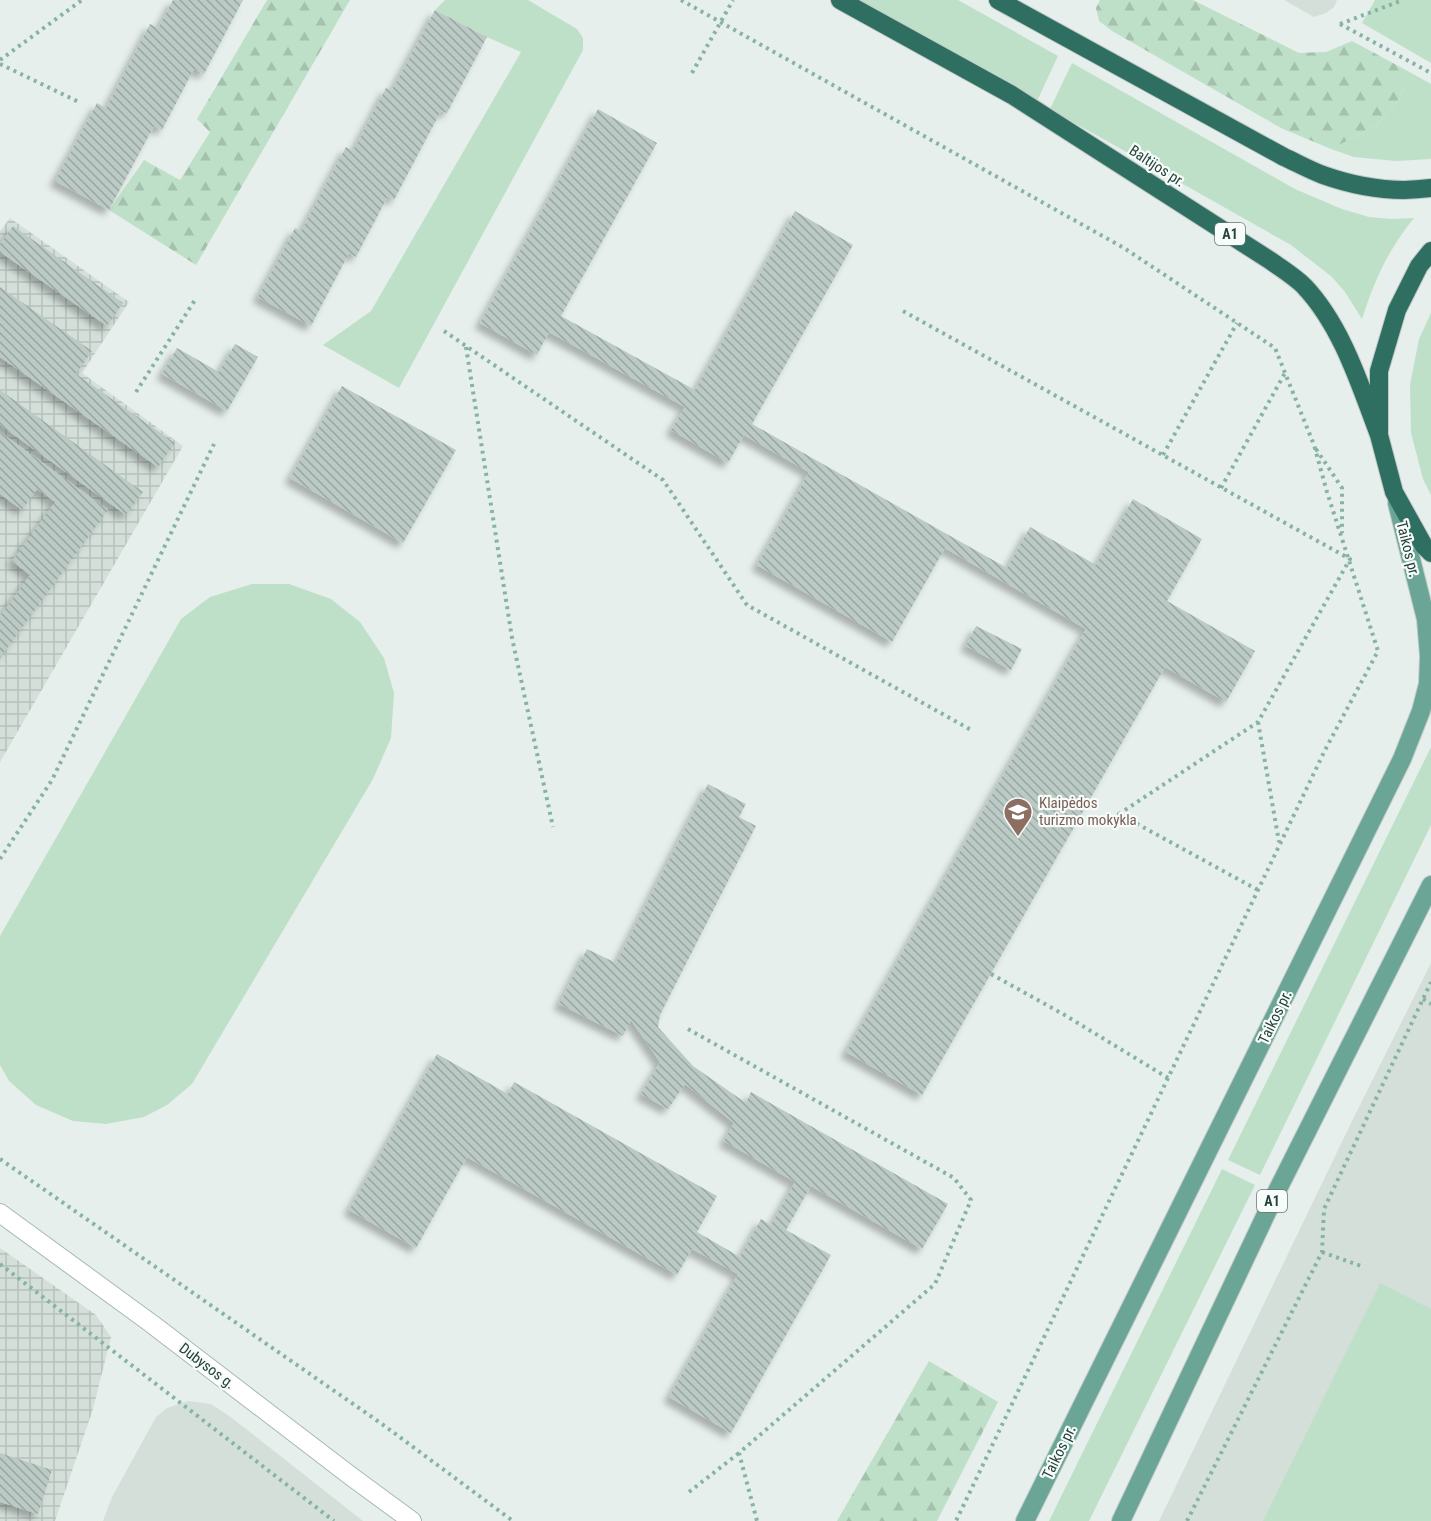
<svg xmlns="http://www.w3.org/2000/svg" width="1431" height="1521" viewBox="0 0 1431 1521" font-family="'Roboto Condensed',sans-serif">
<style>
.built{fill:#d4dfda}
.industrial{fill:url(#industrial-grid)}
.green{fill:#bfe0c8}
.forest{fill:url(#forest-firs)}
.building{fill:url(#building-back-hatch);filter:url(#shadow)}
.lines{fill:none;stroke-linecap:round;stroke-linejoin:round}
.minor-casing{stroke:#a8b8b2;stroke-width:20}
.major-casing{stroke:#c2cac8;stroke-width:20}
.highway-casing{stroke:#c2cac8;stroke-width:20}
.path{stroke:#86b3a5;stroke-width:4;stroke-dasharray:3 4.5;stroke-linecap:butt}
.minor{stroke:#fff;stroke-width:18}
.major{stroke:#6aa596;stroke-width:18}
.highway{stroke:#2f6f62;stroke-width:18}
.labels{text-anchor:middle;stroke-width:4.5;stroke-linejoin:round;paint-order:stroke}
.shield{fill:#f7fbf9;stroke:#637a73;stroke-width:1.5}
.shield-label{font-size:14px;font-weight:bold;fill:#24423a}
.street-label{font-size:15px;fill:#24423a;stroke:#f7fbf9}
.education-label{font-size:15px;fill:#785e54;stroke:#f7fbf9;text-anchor:start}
</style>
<defs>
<pattern id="industrial-grid" width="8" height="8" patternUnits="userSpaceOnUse" patternTransform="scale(1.5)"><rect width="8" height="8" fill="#d4dfda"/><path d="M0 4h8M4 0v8" fill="none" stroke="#b6c1bc"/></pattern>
<pattern id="forest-firs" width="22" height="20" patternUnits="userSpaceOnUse" patternTransform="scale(1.5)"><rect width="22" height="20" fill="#bfe0c8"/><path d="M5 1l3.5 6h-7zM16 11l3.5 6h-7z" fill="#a4c1ad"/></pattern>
<pattern id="building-back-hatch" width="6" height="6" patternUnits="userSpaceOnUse" patternTransform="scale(1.5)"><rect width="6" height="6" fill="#bbcac4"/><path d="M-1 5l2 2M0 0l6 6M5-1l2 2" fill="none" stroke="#98a6a0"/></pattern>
<filter id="shadow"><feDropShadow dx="-5.5" dy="5.5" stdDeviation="3" flood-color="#0004"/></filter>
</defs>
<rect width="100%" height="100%" fill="#e6efeb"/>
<!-- built -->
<path class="built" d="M1284,0H1337L1334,7L1326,13L1314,17Z
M1431,963V1521H1159L1354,1117Z
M188,1401L211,1404L232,1418L363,1521H103L112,1497L156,1417L167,1408Z"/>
<!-- industrial -->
<path class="industrial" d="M10,218L129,302L82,373L183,446L0,762V231Z
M0,1248L96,1315L111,1337L93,1409L55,1521H0Z"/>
<!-- green -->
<path class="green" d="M445,0H528L577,29L583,38V50L399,388L323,345L371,311L521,52L487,37L435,10Z
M858,0H958L1058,56L1037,101Z
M1375,0H1431V63L1362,23Z
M1072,63L1295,189L1342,209L1369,217L1391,219L1414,218C1387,252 1375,279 1362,319L1345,292L1332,277L1291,245L1050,109Z
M1404,69L1431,84V159L1396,161L1354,157L1331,149L1376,126L1400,98L1404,88Z
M1431,313V495L1423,479L1411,433L1410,385L1419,339Z
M252,584H289L331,599L360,622L384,658L394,693L391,738L373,779L192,1084L167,1105L144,1117L106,1124L73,1121L36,1105L9,1081L0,1065V936L181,619L210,597Z
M1431,747V825L1260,1175L1228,1160Z
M1222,1169L1255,1185L1089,1521H1049Z
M1380,1283L1431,1309V1521H1263Z"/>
<!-- forest -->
<path class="forest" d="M267,0H350L196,265L109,210L144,160L180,180L210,132L197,119Z
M1100,0H1193L1299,53L1326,52L1352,41L1404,69V88L1400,98L1376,126L1331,149L1281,128L1112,31L1099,21L1096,8Z
M929,1361L998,1402L937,1521H837Z"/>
<!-- building -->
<path class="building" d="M173,0H243L204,74L194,69L162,130L154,126L109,210L55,181L97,103L106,108L150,24L158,28Z
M435,10L487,37L447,113L441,111L394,200L388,196L356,257L349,253L311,326L258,297L295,228L301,231L346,147L353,151L386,88L392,90Z
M598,109L657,143L561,316L695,390L795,211L853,245L752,424L1007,568L1030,527L1096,565L1133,499L1202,539L1167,601L1255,651L1226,702L1165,667L922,1095L846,1052L1086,629L945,548L892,642L757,565L809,472L744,435L728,463L671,430L685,407L549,332L537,355L480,323Z
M13,226L123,303L107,326L0,252V244Z
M0,287L92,351L76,374L175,443L158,467L0,357Z
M235,344L258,357L227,411L162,374L177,348L219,372Z
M342,386L456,450L403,543L290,478Z
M0,390L143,492L126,515L0,425Z
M0,432L108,510L0,658V616L30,575L12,561L55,502L37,489L22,510L0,494Z
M976,626L1022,649L1011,670L966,646Z
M708,784L746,804L739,817L756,826L660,1015L658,1027L693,1066L746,1103L751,1092L948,1204L922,1249L811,1186L786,1230L831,1255L731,1433L669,1397L738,1274L692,1249L677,1275L467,1157L416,1248L349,1210L437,1054L508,1094L514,1082L717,1196L697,1232L740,1257L761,1219L771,1225L795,1182L724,1141L734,1123L685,1084L668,1109L641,1094L660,1062L631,1020L623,1036L559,1004L587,949L616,963Z
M0,1453L52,1470L38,1514L0,1502Z"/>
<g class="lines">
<!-- minor casing -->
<g class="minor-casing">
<path id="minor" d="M0,1213L152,1324L352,1477L412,1521"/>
</g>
<!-- major casing -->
<g class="major-casing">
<path id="major" d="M1025,1521L1402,759L1421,711L1428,684L1429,656L1426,619L1397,503
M1121,1521L1277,1191L1431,885"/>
</g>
<!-- highway casing -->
<g class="highway-casing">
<path id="highway" d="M840,0L1012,95L1271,261C1282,269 1295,277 1304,286C1342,326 1360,385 1379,435
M998,0L1284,157C1297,163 1310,170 1323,175C1357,187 1396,193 1431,188
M1431,251L1419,266L1397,310L1379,371V435L1394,492L1424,546L1431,553"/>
</g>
<!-- path -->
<path class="path" d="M681,0L1124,248L1275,348L1314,445L1327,492L1378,651L1325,750L956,1521
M1340,24L1431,73
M1340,24L1403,0
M0,60L82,0
M0,64L81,103
M692,73L733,0
M903,311L1350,559L1258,722L1119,814L1258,890
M444,331L663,480L747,605L973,731
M466,347L512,638L553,827
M136,392L195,300
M1316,449L1342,488V533
M1163,455L1237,323
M1221,488L1285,373
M1258,722L1279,842
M0,859L52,780L214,444
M991,974L1063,1014L1168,1078
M1423,999L1431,1004
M688,1029L954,1178L971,1200L935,1284L739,1453L757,1521
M0,1159L382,1424L513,1521
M1322,1252L1361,1266
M0,1264L334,1521
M689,1492L739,1453
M1187,1521L1322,1252L1324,1209L1431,982"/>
<!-- minor -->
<use href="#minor" class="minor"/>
<!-- major -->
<use href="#major" class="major"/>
<!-- highway -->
<use href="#highway" class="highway"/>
</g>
<!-- icons -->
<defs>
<g id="school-pin" transform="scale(1.5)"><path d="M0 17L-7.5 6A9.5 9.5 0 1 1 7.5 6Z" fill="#8d6e63" stroke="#f7fbf9"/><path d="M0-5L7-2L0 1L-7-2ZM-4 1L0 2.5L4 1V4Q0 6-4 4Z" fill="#fff"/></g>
</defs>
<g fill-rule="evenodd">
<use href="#school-pin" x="1018" y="812"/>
</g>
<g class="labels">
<!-- shield labels -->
<g class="shield">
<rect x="1215" y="223" width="30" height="22" rx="4.5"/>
<rect x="1257" y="1190" width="30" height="22" rx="4.5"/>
</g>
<g class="shield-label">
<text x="1230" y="239">A1</text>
<text x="1272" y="1206">A1</text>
</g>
<!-- street labels -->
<g class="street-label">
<text transform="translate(1157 166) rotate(33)" y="5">Baltijos pr.</text>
<text transform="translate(1408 549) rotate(76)" y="5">Taikos pr.</text>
<text transform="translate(1275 1017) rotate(-64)" y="5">Taikos pr.</text>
<text transform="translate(207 1366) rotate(37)" y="5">Dubysos g.</text>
<text transform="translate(1059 1452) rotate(-64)" y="5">Taikos pr.</text>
</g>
<!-- education labels -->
<g class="education-label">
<text x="1039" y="808">Klaipėdos<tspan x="1039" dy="17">turizmo mokykla</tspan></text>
</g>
</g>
</svg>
